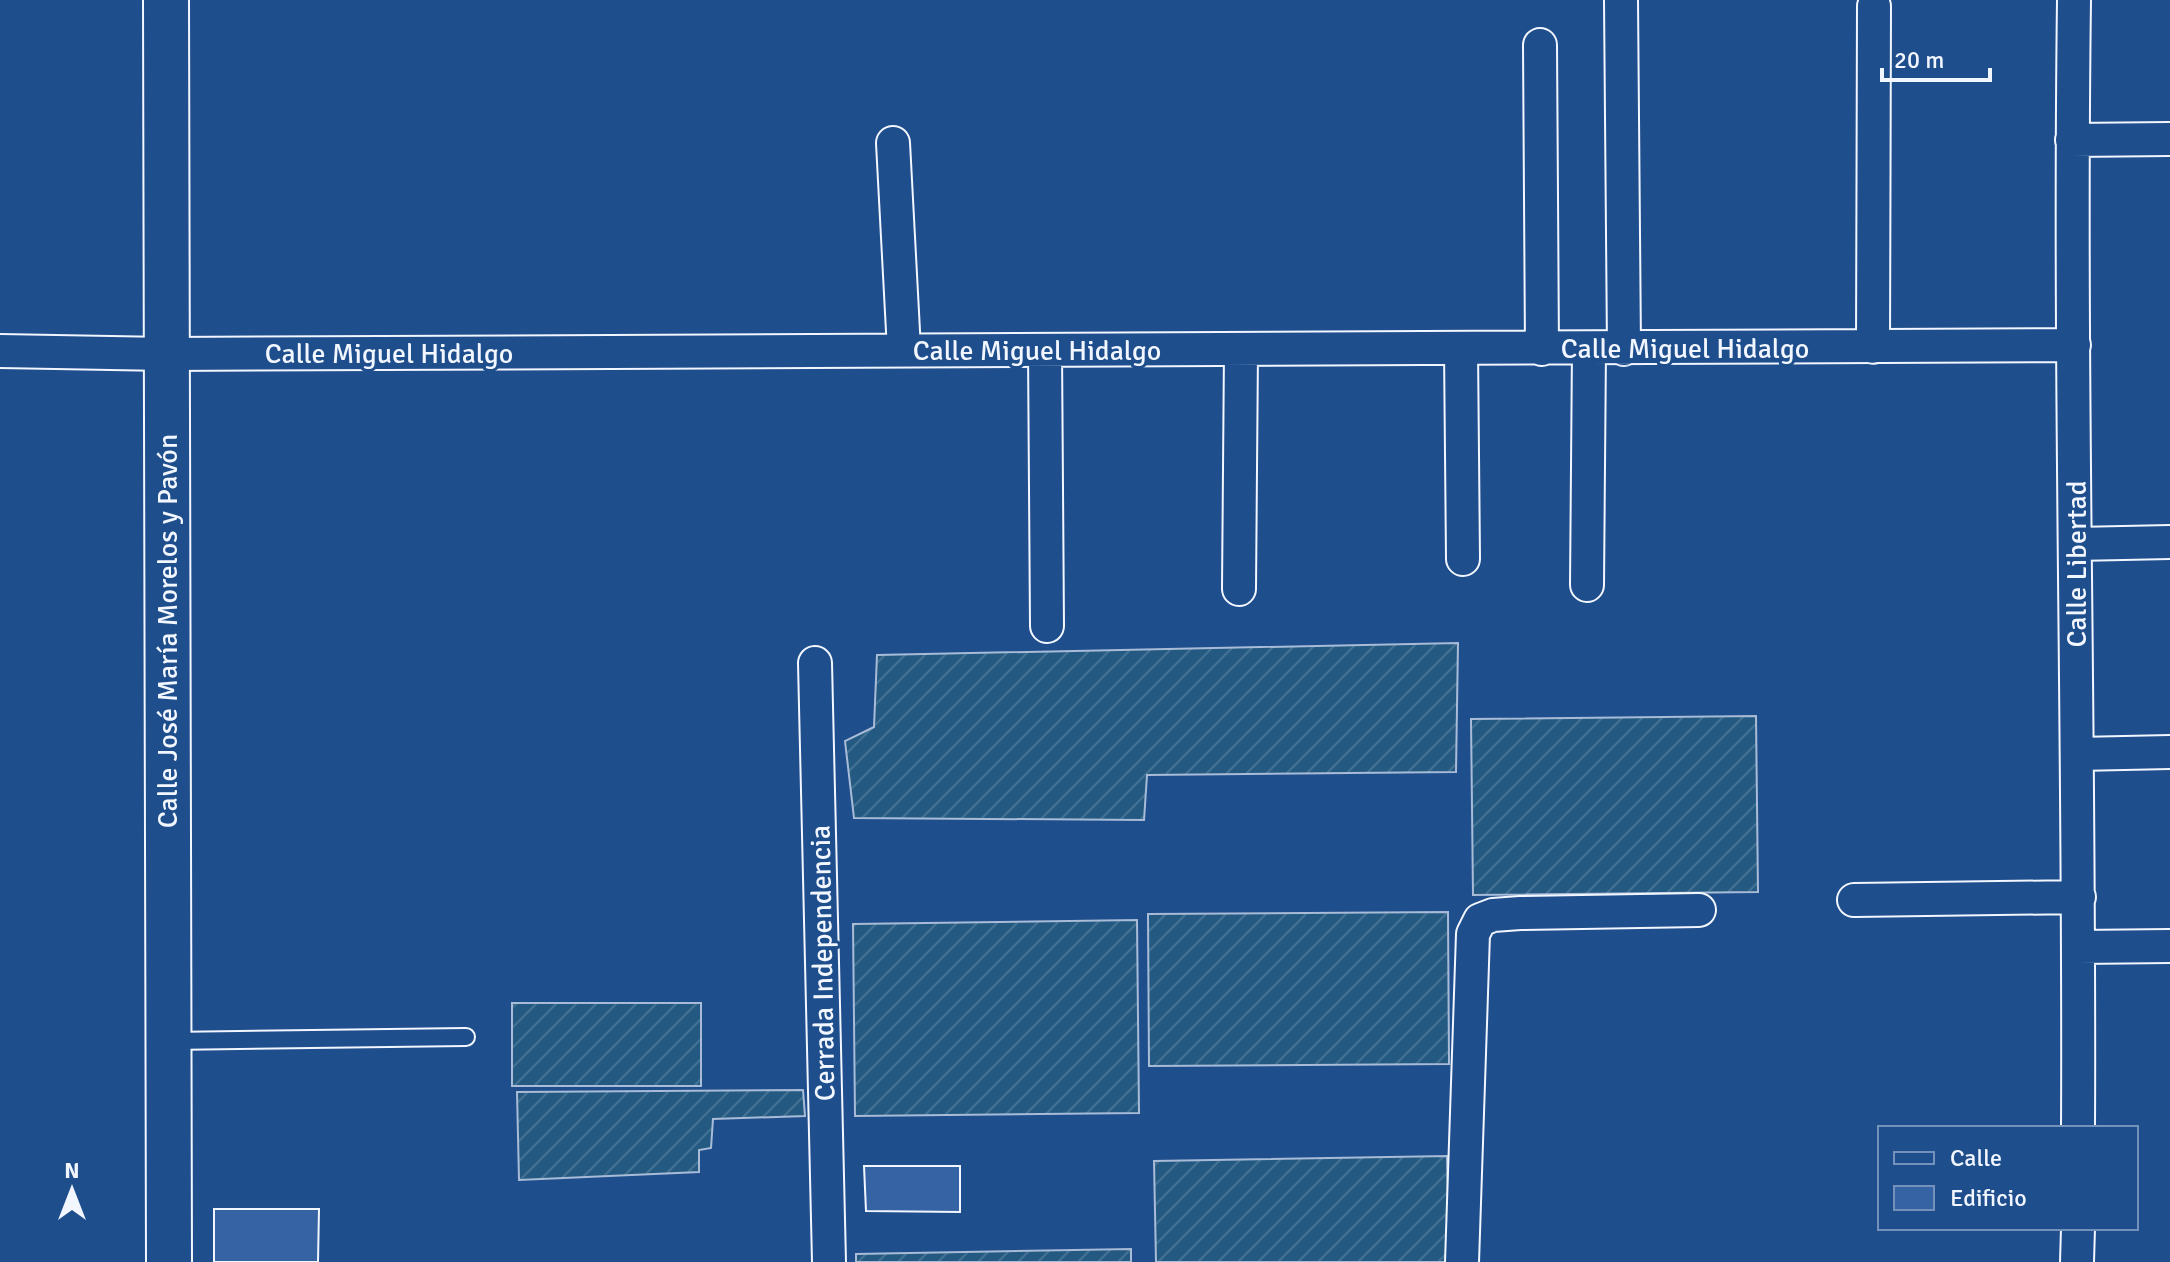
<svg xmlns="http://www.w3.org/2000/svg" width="2170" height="1262" viewBox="0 0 2170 1262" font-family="Signika,sans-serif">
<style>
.garden{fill:url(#garden-furrows);stroke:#a8bbd7;stroke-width:2}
.building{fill:#3563a3;stroke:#f2f6ff;stroke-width:2}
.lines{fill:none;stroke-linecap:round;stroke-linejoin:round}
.lane-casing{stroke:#f2f6ff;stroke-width:20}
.street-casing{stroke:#f2f6ff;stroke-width:36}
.secondary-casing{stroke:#f2f6ff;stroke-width:48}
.lane{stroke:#1f4e8c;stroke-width:16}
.street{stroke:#1f4e8c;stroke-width:32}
.secondary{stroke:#1f4e8c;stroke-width:44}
.labels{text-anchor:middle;stroke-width:6;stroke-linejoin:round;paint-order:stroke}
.street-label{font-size:28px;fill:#f2f6ff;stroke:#1f4e8c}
</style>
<defs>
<pattern id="garden-furrows" width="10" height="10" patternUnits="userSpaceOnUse" patternTransform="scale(2)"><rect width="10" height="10" fill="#245a82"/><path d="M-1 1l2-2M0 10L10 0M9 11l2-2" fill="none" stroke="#447295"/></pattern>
</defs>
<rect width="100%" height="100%" fill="#1f4e8c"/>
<!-- garden -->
<path class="garden" d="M1458,643L1456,772L1147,775L1144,820L854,818L845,741L874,727L877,655Z
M1756,716L1758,892L1473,895L1471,719Z
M1448,912L1449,1064L1149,1066L1148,914Z
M1137,920L1139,1113L855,1116L853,924Z
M701,1003V1086H512V1003Z
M803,1090L805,1116L713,1119L711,1148L699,1150V1172L519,1180L517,1092Z
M1447,1156L1449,1262H1156L1154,1161Z
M1131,1249V1262H856V1254Z"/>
<!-- building -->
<path class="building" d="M864,1166H960V1212L866,1211Z
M214,1209H319L318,1262H214Z"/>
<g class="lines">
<!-- lane casing -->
<g class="lane-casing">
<path id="lane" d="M170,1041L466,1037"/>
</g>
<!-- street casing -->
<g class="street-casing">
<path id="street" d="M1621,0L1624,349
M2074,0C2069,376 2080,752 2078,1128
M1540,45L1542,349
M2072,140L2170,139
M893,143L904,350
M1873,347L1874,6
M1461,349L1463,559
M1045,350L1047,626
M0,351L166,354L2074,345
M2076,544L2170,542
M1587,585L1589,349
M1239,589L1241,350
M815,663L829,1262
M2078,754L2170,752
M1854,900L2079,897
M2079,947L2170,946
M1462,1262L1473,934L1480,920L1493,915L1520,913L1699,910
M2077,1262L2078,1228"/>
</g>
<!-- secondary casing -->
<g class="secondary-casing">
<path id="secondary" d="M166,0L169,1262"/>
</g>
<!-- lane -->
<use href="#lane" class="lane"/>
<!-- street -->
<use href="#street" class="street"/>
<!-- secondary -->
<use href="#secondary" class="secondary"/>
</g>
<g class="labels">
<!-- street labels -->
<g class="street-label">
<text x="1685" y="358">Calle Miguel Hidalgo</text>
<text x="1037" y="360">Calle Miguel Hidalgo</text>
<text x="389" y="363">Calle Miguel Hidalgo</text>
<text transform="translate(2076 564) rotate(-90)" y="10">Calle Libertad</text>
<text transform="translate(167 631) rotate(-90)" y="10">Calle José María Morelos y Pavón</text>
<text transform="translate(822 963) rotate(-91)" y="10">Cerrada Independencia</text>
</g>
</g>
<!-- legend -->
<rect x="1878" y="1126" width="260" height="104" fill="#1f4e8c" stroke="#7391ba" stroke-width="2"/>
<rect x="1894" y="1152" width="40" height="12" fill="#1f4e8c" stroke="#7391ba" stroke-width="2"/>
<text x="1950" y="1166" font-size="24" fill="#f2f6ff">Calle</text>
<rect x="1894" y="1186" width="40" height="24" fill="#3563a3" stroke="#7391ba" stroke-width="2"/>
<text x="1950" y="1206" font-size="24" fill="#f2f6ff">Edificio</text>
<!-- north arrow -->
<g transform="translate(72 1190)" stroke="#1f4e8c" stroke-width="6" paint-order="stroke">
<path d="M0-6L14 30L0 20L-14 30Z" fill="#f2f6ff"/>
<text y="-12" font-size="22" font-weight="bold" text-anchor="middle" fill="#f2f6ff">N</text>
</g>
<!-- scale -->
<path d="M1882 68v12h108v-12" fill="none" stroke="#f2f6ff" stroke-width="4"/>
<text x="1894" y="68" font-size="24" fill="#f2f6ff" stroke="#1f4e8c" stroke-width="6" paint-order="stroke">20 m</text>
</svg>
